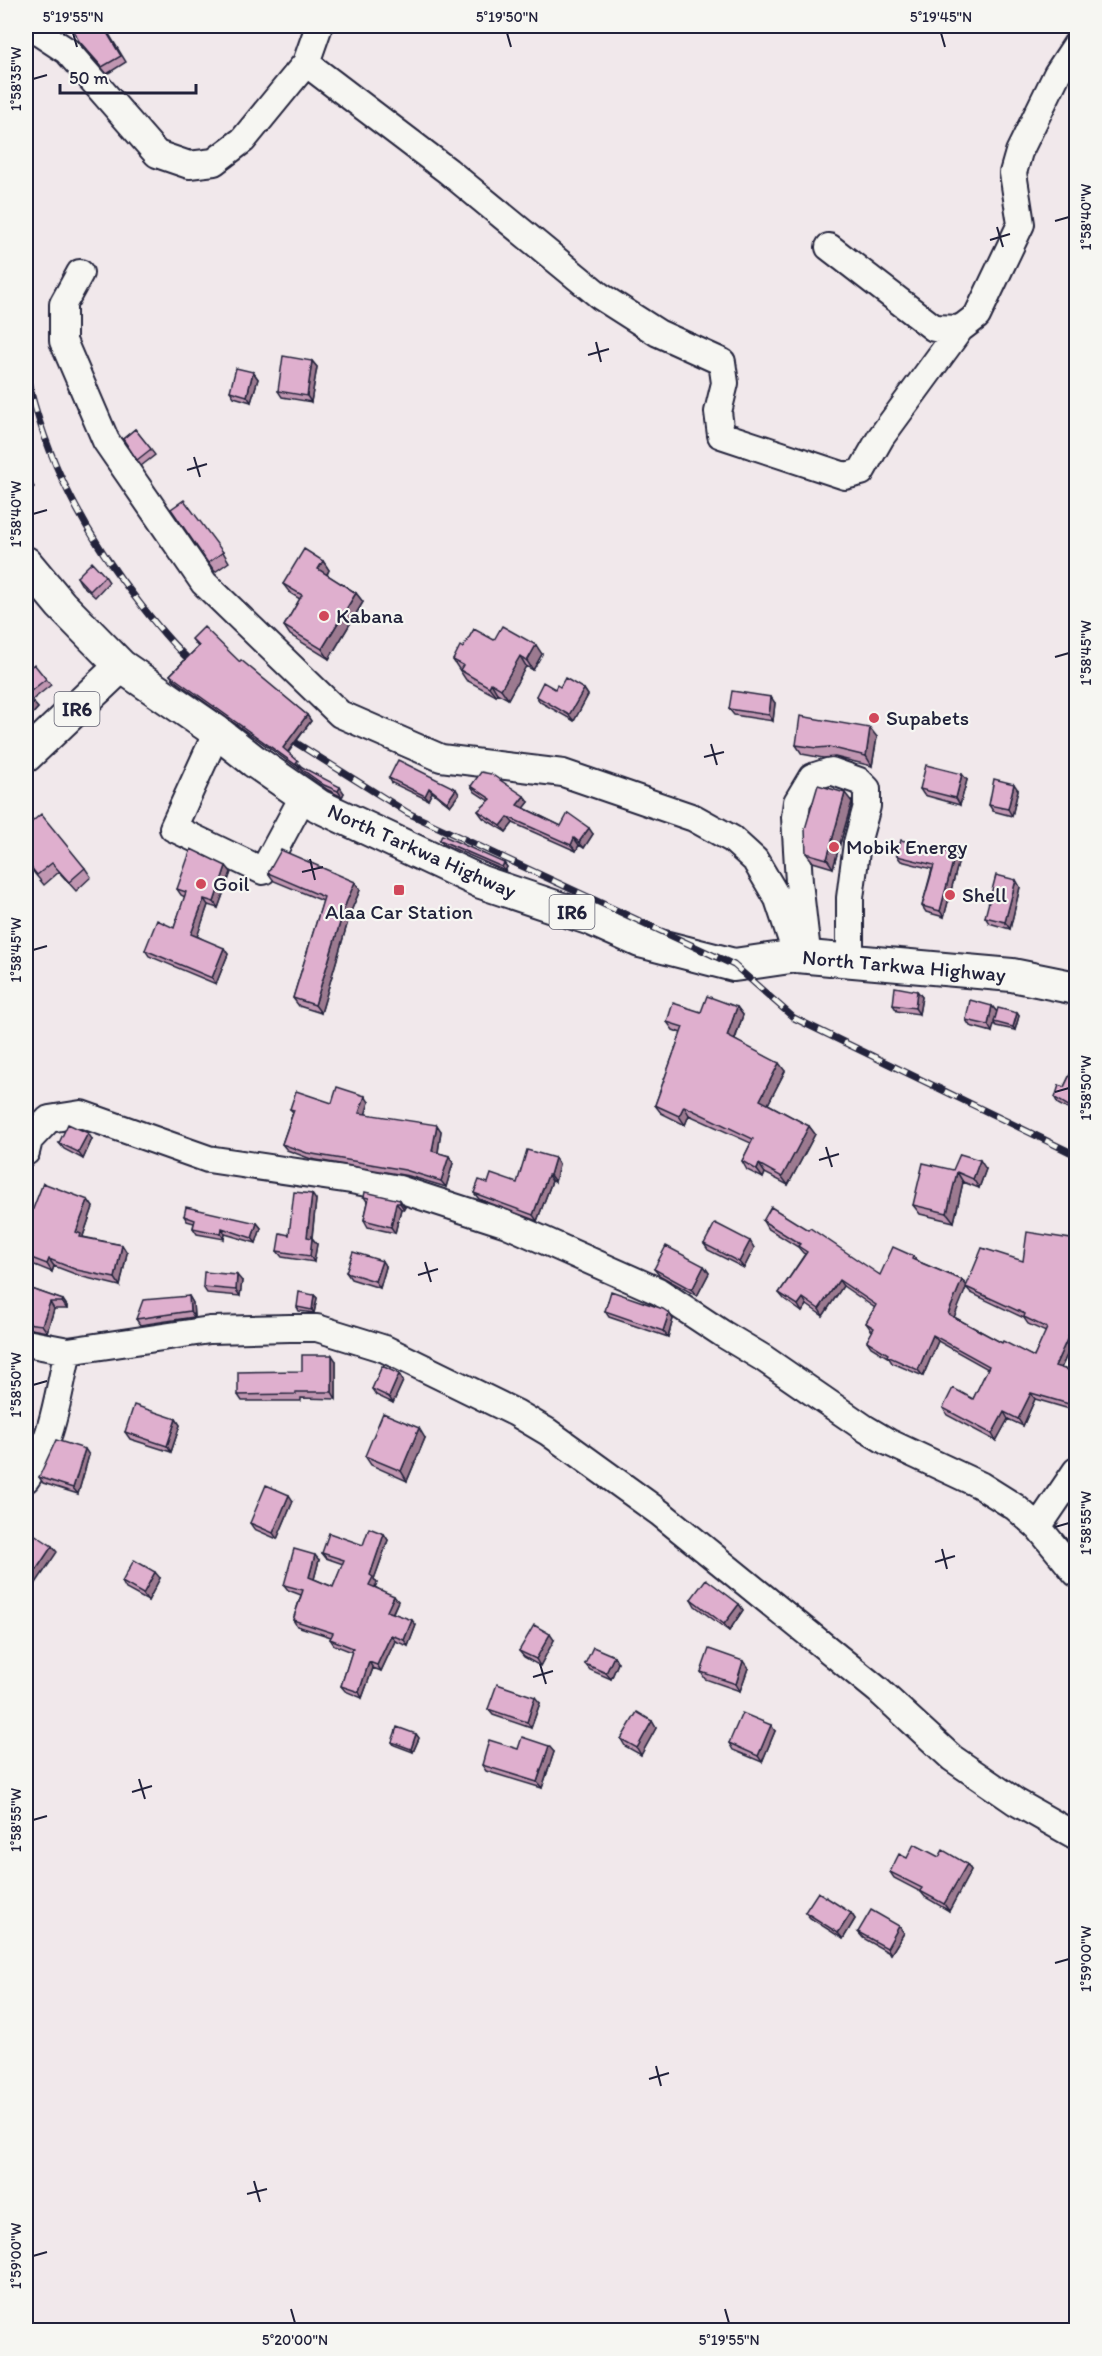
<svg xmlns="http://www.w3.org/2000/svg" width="1102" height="2356" viewBox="0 0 1102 2356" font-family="Itim,sans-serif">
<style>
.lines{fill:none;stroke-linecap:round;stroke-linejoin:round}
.minor-casing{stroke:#22223b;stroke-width:30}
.major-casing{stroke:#22223b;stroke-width:36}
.minor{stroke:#f6f6f2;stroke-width:26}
.major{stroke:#f6f6f2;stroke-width:32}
.rail-casing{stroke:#22223b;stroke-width:7}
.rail{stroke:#f6f6f2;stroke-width:4.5;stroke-dasharray:14;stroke-linecap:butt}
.wall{fill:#c096b1;stroke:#22223b;stroke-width:1.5;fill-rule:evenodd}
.shaded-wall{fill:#9c7a90;stroke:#22223b;stroke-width:1.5}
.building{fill:#dfafce;stroke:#22223b;stroke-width:1.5}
.ticks{fill:none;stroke:#22223b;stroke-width:2}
.poi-dot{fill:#d1495b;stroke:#f6f6f2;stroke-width:2}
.labels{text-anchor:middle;stroke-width:4.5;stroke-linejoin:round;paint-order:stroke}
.shield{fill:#f6f6f2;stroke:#626272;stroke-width:1.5}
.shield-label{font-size:20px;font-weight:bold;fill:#22223b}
.poi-label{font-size:21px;fill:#22223b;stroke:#f6f6f2;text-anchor:start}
.street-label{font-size:21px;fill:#22223b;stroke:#f6f6f2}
.neatline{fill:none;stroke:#22223b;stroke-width:2}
.ticks-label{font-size:15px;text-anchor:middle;fill:#22223b}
</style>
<rect width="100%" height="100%" fill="#f1e8eb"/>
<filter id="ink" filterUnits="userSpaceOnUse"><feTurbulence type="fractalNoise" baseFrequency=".0167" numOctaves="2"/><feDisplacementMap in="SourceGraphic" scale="12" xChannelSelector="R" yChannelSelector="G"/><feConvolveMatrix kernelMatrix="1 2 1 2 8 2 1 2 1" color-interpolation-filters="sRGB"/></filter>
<g filter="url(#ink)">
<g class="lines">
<!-- minor casing -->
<g class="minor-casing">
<path id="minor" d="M29,26L67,51L157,154L189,165L214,162L243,140L306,63L319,26
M306,63L448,171L600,296L658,333L722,362L725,383L718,412L721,435L845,476L861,472L881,437L960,329
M829,247L934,328L960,329L977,316L1021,224L1013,173L1019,152L1057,74L1076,45
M80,273L63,304V341L106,441L204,583L340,714L441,758L563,773L694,818L732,839L755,860L778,899L797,956
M217,732L173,828L263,871L304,795
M807,952L799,882L795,817L797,802L812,777L831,771L859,781L867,789V806L857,843L850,898V961
M26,1152L29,1140L49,1119L81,1114L208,1159L351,1180L399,1189L507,1224L658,1291L723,1334L763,1358L866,1429L888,1442L980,1485L1015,1507L1038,1527L1076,1573
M26,1343L68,1351L210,1330L290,1328H317L385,1349L516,1413L548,1432L660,1513L878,1690L952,1758L1016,1802L1076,1836
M26,1479C53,1444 58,1393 68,1351
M1038,1527L1076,1471"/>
</g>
<!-- major casing -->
<g class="major-casing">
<path id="major" d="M26,563L61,605L121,666L217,732L254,761L319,806L481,882L591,919L640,941L734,965L797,956L1012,975L1076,988
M26,756L121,666"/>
</g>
<!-- minor -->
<use href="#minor" class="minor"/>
<!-- major -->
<use href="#major" class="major"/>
<!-- rail casing -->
<g class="rail-casing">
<path id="rail" d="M26,372C46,461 84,533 141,605C158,627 177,650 199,669
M282,734L408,813L734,965L794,1018L1076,1155"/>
</g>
<!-- rail -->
<use href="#rail" class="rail"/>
</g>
<!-- wall -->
<path class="wall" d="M104,26L126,62L107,74L79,41Z
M312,361L317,367L311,402L282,397L278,391Z
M253,372L258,379L251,402L234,397L230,391Z
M135,429L155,455L141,466L123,439Z
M26,473L34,487L26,493Z
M171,509L223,552L229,562L215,572Z
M323,561L329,570L327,575L356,593L363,602L329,659L290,635L284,626L300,599L290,593L283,584Z
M105,576L109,582L95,597L81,584L77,577Z
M192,639L240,662L307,715L311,721L288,753L302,767L344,793L342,797L328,790L174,680L170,675L198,647Z
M494,640L542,654L533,670L526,666L508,699L497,693L496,696L466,680L453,660L463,648Z
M26,671L46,679L51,685L31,701L38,708L26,721Z
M560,687L584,689L588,695L574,721L540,702L536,696Z
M775,703L773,721L734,715L729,709Z
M877,737L872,766L835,757L823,758L802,754L796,745Z
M389,778L459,794L450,806L432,792L428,800L392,783Z
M967,780L960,805L924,795L920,789Z
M471,786L529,802L524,808L561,826L593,834L584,848L579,845L576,851L513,823L506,832L483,818L478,811L489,801L475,792Z
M1018,790L1012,816L993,811L989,805Z
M852,802L833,868L813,862L806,853Z
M26,827L85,868L91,877L76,891L59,872L44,885L26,863Z
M440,840L504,863L507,867L505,871L443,844Z
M897,856L959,860L944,917L926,912L922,906L932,869L901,861Z
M226,866L231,872L218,908L208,905L197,936L228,954L216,984L149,956L145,950L174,928L185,897L181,895L177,889Z
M268,873L355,882L360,890L351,911L321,1013L299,1006L293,998L323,901L274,881Z
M1016,880L1020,887L1010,929L989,923L985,917Z
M917,991L922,997L919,1014L897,1011L893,1005Z
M992,1006L997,1012L1017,1013L1019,1016L1015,1030L996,1026L994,1023L992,1032L970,1026L966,1020Z
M737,1007L743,1015L735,1040L785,1071L768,1104L809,1126L815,1134L788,1185L765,1173L763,1178L747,1170L742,1161L751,1143L689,1115L685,1125L661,1113L655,1105L681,1033L673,1030L667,1022L701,1012Z
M1077,1060V1114L1058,1104L1055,1098L1064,1087Z
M369,1102L365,1114L441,1131L438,1153L449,1156L453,1163L446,1187L409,1176L311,1159L287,1150L282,1144L293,1112L290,1109L332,1103Z
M92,1139L83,1159L64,1149L59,1143Z
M559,1165L555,1182L552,1181L537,1221L479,1199L474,1193L488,1183H517Z
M986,1169L979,1188L963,1182L954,1222L920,1214L913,1205L953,1170Z
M364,1197L400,1200L405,1207L404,1209H401L395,1233L368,1227L364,1220L368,1203Z
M88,1200L93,1207L83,1236V1237L122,1245L127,1253L120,1286L83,1277L54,1266L52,1272L27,1262L26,1260V1227Z
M316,1200L312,1238L317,1244L314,1262L282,1257L277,1251Z
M184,1216L257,1223L261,1228L256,1243L225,1234L224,1239L197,1234L193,1228L194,1223L187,1221Z
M763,1221L880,1275L913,1256L917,1261L962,1280L966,1286L1023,1261L1077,1240V1334L1061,1368L1077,1373V1398L1073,1410L1035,1399L1023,1426L1008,1419L996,1441L947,1415L943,1408L973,1399L988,1369L938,1341L923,1376L892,1363L889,1358L871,1347L867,1341L873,1331L871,1330L866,1323L875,1308L843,1286L823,1316L807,1305L802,1312L784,1299L779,1293L805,1254L803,1253L798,1247L767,1228ZM966,1287L971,1293L1024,1318L1028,1324L1046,1332L1034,1357L1002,1343L954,1317Z
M750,1241L754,1248L744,1268L708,1250L704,1244Z
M704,1266L709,1273L697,1296L659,1275L654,1269Z
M386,1267L380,1288L351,1279L346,1272Z
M242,1281L240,1296L207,1293L203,1287Z
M26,1287L63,1300L67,1306V1309H54L47,1332L26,1328Z
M314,1295L317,1298L314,1313L299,1311L297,1307Z
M189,1296L193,1303L194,1317L140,1325L136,1319Z
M605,1311L669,1313L673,1319L668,1337L609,1317Z
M336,1361V1399L301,1398V1401H242L238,1395L302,1371Z
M399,1374L403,1381L393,1403L376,1395L372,1389Z
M176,1419L180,1425L171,1452L130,1439L125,1432Z
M425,1438L407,1481L371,1465L365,1456Z
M89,1455L78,1494L43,1483L39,1477Z
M293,1501L277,1539L254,1529L250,1523Z
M384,1534L388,1540L374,1579L377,1583L375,1587L398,1601L393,1613L416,1625L408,1646L395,1641L381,1671L373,1668L362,1698L345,1691L341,1686L352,1652L334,1645L330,1639L331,1637L297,1626L293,1620L301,1595L288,1590L284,1585L319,1560L314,1579L333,1587L343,1564L326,1558L322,1553L363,1545Z
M160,1578L148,1601L126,1589L122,1582Z
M691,1599L739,1604L743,1610L729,1631L695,1606Z
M554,1640L540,1666L524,1657L519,1651Z
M614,1656L618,1663L611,1679L590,1670L585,1664Z
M748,1668L740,1691L705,1679L701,1672Z
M540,1703L531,1728L493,1715L488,1709Z
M652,1721L656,1728L641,1755L625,1746L621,1739Z
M775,1731L762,1762L733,1750L729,1743Z
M416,1734L419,1738L413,1752L394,1745L392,1742Z
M518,1749L554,1752L542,1788L486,1771L482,1765Z
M939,1857L967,1864L971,1870L949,1911L925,1897L921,1892L894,1878L890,1872L907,1858Z
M805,1912L851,1913L855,1919L843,1939L810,1918Z
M858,1932L904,1933L891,1954L863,1938Z"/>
<!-- shaded-wall -->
<path class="shaded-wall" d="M312,361L317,367L311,402L307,396Z
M253,372L258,379L251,402L247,396Z
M323,561L329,570L324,579L318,569Z
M356,593L363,602L329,659L322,649Z
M536,645L542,654L533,670L527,661Z
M520,656L526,666L508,699L501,689Z
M491,683L497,693L496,696L489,687Z
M584,689L588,695L574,721L569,715Z
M771,697L775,703L773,721L769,715Z
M33,702L38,708L26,721V710Z
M307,715L311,721L286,754L283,748Z
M870,728L877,737L872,766L866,756Z
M962,774L967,780L960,805L956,798Z
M1014,784L1018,790L1012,816L1008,809Z
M340,787L344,793L342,797L338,791Z
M429,788L432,792L428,800L425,796Z
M456,789L459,794L450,806L447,802Z
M845,793L852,802L833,868L827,859Z
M524,796L529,802L522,811L517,805Z
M508,817L513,823L506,832L501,826Z
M589,828L593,834L584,848L579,842Z
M574,838L579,845L576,851L571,845Z
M955,854L959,860L944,917L940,911Z
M504,863L507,867L505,871L502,867Z
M226,866L231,872L218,908L214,902Z
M1016,880L1020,887L1010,929L1005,922Z
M355,882L360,890L351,911L321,1013L315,1005L346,903Z
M204,899L208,905L196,940L191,934Z
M224,948L228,954L216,984L212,978Z
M917,991L922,997L919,1014L915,1008Z
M992,1006L997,1012L992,1032L988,1025Z
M737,1007L743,1015L733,1044L727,1036Z
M1017,1013L1019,1016L1015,1030L1013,1027Z
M779,1063L785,1071L766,1108L760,1100Z
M365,1096L369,1102L364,1119L359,1113Z
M684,1106L689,1115L685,1125L679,1116Z
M437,1125L441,1131L437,1158L432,1151Z
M809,1126L815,1134L788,1185L782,1177Z
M88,1133L92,1139L83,1159L78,1152Z
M449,1156L453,1163L446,1187L441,1181Z
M555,1158L559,1165L555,1182L550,1175Z
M980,1160L986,1169L979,1188L973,1179Z
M759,1164L765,1173L763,1178L757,1170Z
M957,1172L963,1182L954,1222L947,1213Z
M548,1175L552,1181L537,1221L533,1215Z
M312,1194L316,1200L311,1244L307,1237Z
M88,1200L93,1207L83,1236L86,1241L85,1244L76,1232Z
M400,1200L405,1207L404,1209L400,1203Z
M396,1203L401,1209L395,1233L391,1227Z
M257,1223L261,1228L256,1243L252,1238Z
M222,1228L225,1234L224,1239L221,1234Z
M312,1238L317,1244L314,1262L310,1256Z
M750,1241L754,1248L744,1268L739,1262Z
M122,1245L127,1253L120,1286L115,1278Z
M49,1259L54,1266L52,1272L47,1264Z
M382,1261L386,1267L380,1288L375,1281Z
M704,1266L709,1273L697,1296L692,1290Z
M237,1275L242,1281L240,1296L236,1290Z
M839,1280L843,1286L823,1316L819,1309Z
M962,1280L967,1286L953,1320L948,1314Z
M314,1295L317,1298L314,1313L312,1310Z
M189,1296L193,1303L194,1317L190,1311Z
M803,1298L807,1305L802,1312L798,1305Z
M63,1300L67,1306V1309L62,1302Z
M50,1302L54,1309L47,1332L42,1325Z
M669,1313L673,1319L668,1337L663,1331Z
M1074,1324L1077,1328V1334L1059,1372L1055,1366Z
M933,1335L938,1341L923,1376L918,1370Z
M332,1355L336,1361V1399L332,1392Z
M399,1374L403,1381L393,1403L389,1397Z
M1073,1390L1077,1396L1073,1410L1069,1404Z
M1031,1393L1035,1399L1023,1426L1018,1419Z
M1004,1412L1008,1419L996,1441L992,1434Z
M176,1419L180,1425L171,1452L167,1446Z
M419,1428L425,1438L407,1481L401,1471Z
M85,1449L89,1455L78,1494L73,1488Z
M289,1495L293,1501L277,1539L273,1533Z
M384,1534L388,1540L374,1579L377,1583L373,1590L369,1585L370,1575Z
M52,1546L57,1552L26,1598V1585Z
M315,1555L319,1560L313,1583L309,1577Z
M155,1572L160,1578L148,1601L143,1594Z
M394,1596L398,1601L391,1616L387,1611Z
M739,1604L743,1610L729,1631L724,1624Z
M412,1620L416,1625L408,1646L404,1640Z
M550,1634L554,1640L540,1666L536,1659Z
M391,1635L395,1641L381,1671L377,1665Z
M614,1656L618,1663L611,1679L606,1673Z
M743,1661L748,1668L740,1691L736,1684Z
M369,1662L373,1668L362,1698L359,1692Z
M535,1697L540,1703L531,1728L527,1722Z
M652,1721L656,1728L641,1755L637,1748Z
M771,1725L775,1731L762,1762L758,1756Z
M416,1734L419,1738L413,1752L411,1749Z
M549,1746L554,1752L542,1788L537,1782Z
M967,1864L971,1870L949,1911L944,1904Z
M851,1913L855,1919L843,1939L838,1933Z
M899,1926L904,1933L891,1954L887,1948Z"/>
<!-- building -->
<path class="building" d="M70,26H103L121,56L102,67L79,41Z
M283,356L312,361L307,396L278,391Z
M236,368L253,372L247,396L230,391Z
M135,429L151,449L137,460L123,439Z
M184,500L223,552L208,563L171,509Z
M304,549L323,561L318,569L356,593L322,649L284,626L302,595L283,584Z
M92,562L105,576L90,591L77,577Z
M502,626L536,645L527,661L520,656L501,689L491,683L489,687L460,670L463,665L453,660L460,646L463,648L474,629L494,640Z
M204,627L240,662L241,660L307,715L283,748L298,761L296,764L340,787L338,791L324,785L170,675L199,646L192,639Z
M34,664L46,679L26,695V671Z
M565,678L584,689L569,715L536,696L543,682L555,689L557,685L560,687Z
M732,691L771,697L769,715L729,709Z
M26,696L33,702L26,710Z
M800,716L870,728L866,756L829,747L817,748L796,745Z
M398,760L456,789L447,802L429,788L425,796L389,778Z
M926,765L962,774L956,798L920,789Z
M481,772L491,774L524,796L517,805L561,826L568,813L589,828L579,842L574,838L571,845L508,817L501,826L478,811L491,799L471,786Z
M994,779L1014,784L1008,809L989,805Z
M818,785L845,793L827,859L806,853L805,829Z
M41,814L85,868L69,882L52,863L37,875L26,861V827Z
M442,835L504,863L502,867L440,840Z
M901,840L955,854L940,911L922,906L934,865L897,856Z
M191,849L226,866L214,902L204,899L191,934L224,948L212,978L145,950L157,920L174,928L186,892L177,889Z
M281,850L355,882L346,903L315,1005L293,998L324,897L268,873Z
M996,875L1016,880L1005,922L985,917Z
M895,987L917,991L915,1008L893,1005Z
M707,996L737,1007L727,1036L779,1063L760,1100L809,1126L782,1177L759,1164L757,1170L742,1161L753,1139L684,1106L679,1116L655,1105L683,1027L667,1022L673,1003L701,1012Z
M970,1000L992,1006L988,1025L966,1020Z
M998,1008L1017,1013L1013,1027L994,1022Z
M1077,1060V1111L1055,1098L1059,1085L1064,1087Z
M337,1087L365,1096L359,1113L437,1125L432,1151L449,1156L441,1181L405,1170L307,1153L282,1144L294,1110L290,1109L296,1091L332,1103Z
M68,1124L88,1133L78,1152L59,1143Z
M527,1150L555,1158L550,1175H548L533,1215L474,1193L479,1180L488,1183L491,1174L517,1183Z
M960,1154L980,1160L973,1179L957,1172L947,1213L913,1205L923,1163L953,1170Z
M43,1183L88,1200L76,1232L81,1234L80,1237L122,1245L115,1278L77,1270L49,1259L47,1264L26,1256V1227Z
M294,1192L312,1194L307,1237L312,1238L310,1256L277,1251L280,1233L289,1235Z
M365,1192L400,1200V1203H396L391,1227L364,1220L369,1198L364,1197Z
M186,1207L257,1223L252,1238L222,1228L221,1234L193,1228L195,1220L184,1216Z
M771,1207L808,1230L810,1228L880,1275L893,1247L913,1256L912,1259L962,1280L948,1314L1002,1343L1003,1341L1034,1357L1047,1328L1024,1317L1025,1314L966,1287L982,1248L1023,1261L1027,1232L1077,1240V1325L1074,1324L1055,1366L1077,1373V1392L1073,1390L1069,1404L1031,1393L1018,1419L1004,1412L992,1434L943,1408L953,1388L973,1399L989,1366L933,1335L918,1370L887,1356L888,1354L867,1341L874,1328L866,1323L876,1305L839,1280L819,1309L803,1298L798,1305L779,1293L807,1252L798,1246L800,1244L763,1221Z
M715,1223L750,1241L739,1262L704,1244Z
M666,1246L704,1266L692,1290L654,1269Z
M353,1252L382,1261L375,1281L346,1272Z
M204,1272L237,1275L236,1290L203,1287Z
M26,1287L63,1300L62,1302H50L42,1325L26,1323Z
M611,1291L663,1309L669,1313L663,1331L605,1311Z
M299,1292L314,1295L312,1310L297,1307Z
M189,1296L190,1311L136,1319L143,1300Z
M302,1355H332V1392H296V1394L238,1395V1372L302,1371Z
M382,1366L399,1374L389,1397L372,1389Z
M134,1405L176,1419L167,1446L125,1432Z
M383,1413L419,1428L401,1471L365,1456Z
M56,1440L85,1449L73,1488L39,1477Z
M266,1485L289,1495L273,1533L250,1523Z
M369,1528L384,1534L370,1575L373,1577L369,1585L394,1596L387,1611L412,1620L404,1640L391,1635L377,1665L369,1662L359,1692L341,1686L353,1648L330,1639L333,1633L293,1620L303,1590L284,1585L294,1549L315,1555L309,1577L333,1587L344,1560L322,1553L329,1533L363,1545Z
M34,1534L52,1546L26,1585V1547Z
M134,1560L155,1572L143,1594L122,1582Z
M706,1579L739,1604L724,1624L691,1599Z
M534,1625L550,1634L536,1659L519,1651Z
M593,1647L614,1656L606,1673L585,1664Z
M709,1649L743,1661L736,1684L701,1672Z
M497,1684L535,1697L527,1722L488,1709Z
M637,1712L652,1721L637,1748L621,1739Z
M742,1713L771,1725L758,1756L729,1743Z
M397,1727L416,1734L411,1749L392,1742Z
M522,1737L549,1746L537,1782L482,1765L489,1740L518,1749Z
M914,1844L939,1857L943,1850L967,1864L944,1904L920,1891L922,1888L890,1872L899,1854L907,1858Z
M818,1892L851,1913L838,1933L805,1912Z
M871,1910L899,1926L887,1948L858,1932Z"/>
</g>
<!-- ticks -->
<path class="ticks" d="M73,33L77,47M507,33L511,47M941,33L945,47M33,79L47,75M1055,221L1069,217M997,227L1003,247M990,240L1010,234M596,342L601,362M588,355L609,349M194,457L200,477M187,470L207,464M33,514L47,510M1055,657L1069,653M711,744L717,765M704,757L724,752M310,859L315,880M302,872L323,867M33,950L47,946M1055,1092L1069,1088M826,1147L832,1167M819,1160L839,1154M425,1262L431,1282M418,1275L438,1269M33,1385L47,1381M1055,1527L1069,1523M942,1549L947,1569M935,1562L955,1556M540,1664L546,1684M533,1677L553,1671M139,1779L145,1799M132,1792L152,1786M33,1820L47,1816M1055,1963L1069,1959M656,2066L661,2086M649,2079L669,2073M254,2181L260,2202M247,2194L267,2189M33,2256L47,2252M291,2309L295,2323M725,2309L729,2323"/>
<!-- markers -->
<g class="poi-dot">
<circle cx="324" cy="616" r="6"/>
<circle cx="874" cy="718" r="6"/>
<circle cx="834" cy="847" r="6"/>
<circle cx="201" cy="884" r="6"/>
<rect x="393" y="884" width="12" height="12" rx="3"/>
<circle cx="950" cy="895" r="6"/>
</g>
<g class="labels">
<!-- shield labels -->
<g class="shield">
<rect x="54.5" y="692" width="45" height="34" rx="4.5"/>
<rect x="549.5" y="895" width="45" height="34" rx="4.5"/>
</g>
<g class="shield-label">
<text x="77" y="716">IR6</text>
<text x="572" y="919">IR6</text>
</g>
<!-- poi labels -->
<g class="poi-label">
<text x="336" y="623">Kabana</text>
<text x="886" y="725">Supabets</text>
<text x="846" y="854">Mobik Energy</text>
<text x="213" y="891">Goil</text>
<text x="962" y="902">Shell</text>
<text x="399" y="919" text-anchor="middle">Alaa Car Station</text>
</g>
<!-- street labels -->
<g class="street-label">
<text transform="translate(422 851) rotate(24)" y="7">North Tarkwa Highway</text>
<text transform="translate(904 966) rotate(5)" y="7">North Tarkwa Highway</text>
</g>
</g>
<!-- margin -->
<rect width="1102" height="2356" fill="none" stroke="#f6f6f2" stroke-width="66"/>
<!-- scale -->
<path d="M60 84v9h136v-9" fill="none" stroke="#22223b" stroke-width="3"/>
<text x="69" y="84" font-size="18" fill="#22223b" stroke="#f6f6f2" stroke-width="4.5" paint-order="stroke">50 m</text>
<rect x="33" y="33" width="1036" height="2290" class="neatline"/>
<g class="ticks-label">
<text x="73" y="22">5°19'55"N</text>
<text x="507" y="22">5°19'50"N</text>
<text x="941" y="22">5°19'45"N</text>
<text transform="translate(16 79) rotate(-90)" y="5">1°58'35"W</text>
<text transform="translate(1086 217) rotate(-90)" y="5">1°58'40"W</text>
<text transform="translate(16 514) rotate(-90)" y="5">1°58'40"W</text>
<text transform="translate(1086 653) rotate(-90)" y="5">1°58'45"W</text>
<text transform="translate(16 950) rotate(-90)" y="5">1°58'45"W</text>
<text transform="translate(1086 1088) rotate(-90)" y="5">1°58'50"W</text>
<text transform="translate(16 1385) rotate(-90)" y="5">1°58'50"W</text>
<text transform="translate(1086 1523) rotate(-90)" y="5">1°58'55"W</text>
<text transform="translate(16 1820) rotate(-90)" y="5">1°58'55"W</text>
<text transform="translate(1086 1959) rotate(-90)" y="5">1°59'00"W</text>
<text transform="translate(16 2256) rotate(-90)" y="5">1°59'00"W</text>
<text x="295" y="2345">5°20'00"N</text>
<text x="729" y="2345">5°19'55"N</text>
</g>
</svg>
